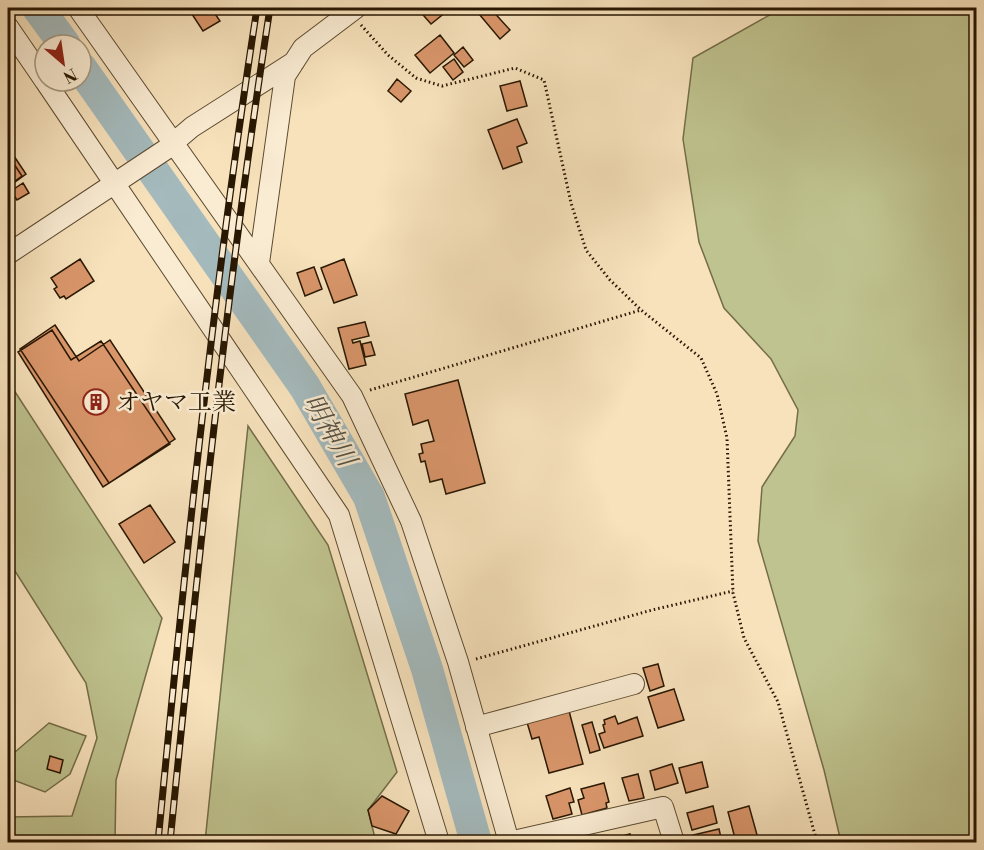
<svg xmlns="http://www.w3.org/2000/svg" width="984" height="850" viewBox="0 0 984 850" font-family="'Libre Bodoni','Noto Serif JP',serif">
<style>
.green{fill:#bfc38f;stroke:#746d48;stroke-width:1.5}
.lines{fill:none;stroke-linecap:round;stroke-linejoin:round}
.river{stroke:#a4babd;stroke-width:32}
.building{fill:#da966b;stroke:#281702;stroke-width:1.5}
.minor-casing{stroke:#5c4a30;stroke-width:22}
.path{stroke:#281702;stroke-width:3;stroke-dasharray:1.5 3;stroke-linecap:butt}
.minor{stroke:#faecd3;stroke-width:20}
.rail-casing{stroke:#281702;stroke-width:7}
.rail{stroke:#faecd3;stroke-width:4.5;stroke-dasharray:14;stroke-linecap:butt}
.labels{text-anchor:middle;stroke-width:5;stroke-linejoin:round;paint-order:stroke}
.poi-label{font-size:24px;fill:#281702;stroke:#faecd3;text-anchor:start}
.water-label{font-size:26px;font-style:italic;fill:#535043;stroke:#faecd3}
</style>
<rect width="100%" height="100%" fill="#f7e2bc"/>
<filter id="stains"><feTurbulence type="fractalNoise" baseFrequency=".00333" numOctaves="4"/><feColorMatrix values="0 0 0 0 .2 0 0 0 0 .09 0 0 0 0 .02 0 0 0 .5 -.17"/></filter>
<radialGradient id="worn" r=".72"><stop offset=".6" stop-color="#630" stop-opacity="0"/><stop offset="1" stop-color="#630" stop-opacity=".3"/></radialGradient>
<!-- green -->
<path class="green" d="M782,8H976V842H841L824,770L758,541L762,487L795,436L798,410L771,359L724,308L699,242L683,139L693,58Z
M8,381L162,618L116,780L115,842H8V817L72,816L97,738L86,683L8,560Z
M248,426L328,545L397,772L368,810L376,842H205Z
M49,723L86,736L70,774L45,792L8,778V758Z"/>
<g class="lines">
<!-- river -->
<path class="river" d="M38,8L65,45
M81,68L305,387L369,497L427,669L476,842"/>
</g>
<!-- building -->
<path class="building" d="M188,8H211L220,21L203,31Z
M417,8H451L431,24Z
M474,8H490L510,30L500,39Z
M440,35L454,53L430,73L415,55Z
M463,47L473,60L464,67L454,55Z
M454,59L463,72L453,80L443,67Z
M397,79L411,91L401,102L388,91Z
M520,81L527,106L507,111L500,86Z
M517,119L527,143L517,147L522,162L503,169L488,130Z
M8,147L26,174L8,187Z
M8,155L22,176L8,186Z
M23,183L29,193L17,200L11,191Z
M80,259L94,281L66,299L64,296L60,298L54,289L57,287L51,278Z
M344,259L357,295L334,303L321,268Z
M314,267L322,289L305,296L297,273Z
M365,322L369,336L352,340L353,343L360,341L366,365L349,369L338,328Z
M55,325L79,361L110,340L175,439L109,483L20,349Z
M52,330L71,360L101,341L170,444L103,487L18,352Z
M371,342L375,355L365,357L362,344Z
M458,380L485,483L446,494L442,479L430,482L425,461L421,462L419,454L423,453L421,444L434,441L428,420L413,425L405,394Z
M150,505L175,542L144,563L119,524Z
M658,664L664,686L650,691L643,668Z
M674,689L684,720L658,728L648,697Z
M568,707L583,764L549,773L539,737L532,739L526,719Z
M615,716L618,724L637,717L643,736L604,748L599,734L605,732L603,725L605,724L604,720Z
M592,722L600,750L590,753L582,725Z
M50,756L63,760L60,773L47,769Z
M702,762L708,787L686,793L679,768Z
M672,764L678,783L655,790L650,771Z
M638,774L644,798L629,801L622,778Z
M604,783L609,802L606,803L607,808L582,815L578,800L584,798L581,789Z
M570,788L574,802L569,803L572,814L553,819L546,796Z
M382,796L409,811L396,834L372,826L368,810Z
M713,806L717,823L692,830L687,813Z
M749,806L759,842H736L728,812Z
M719,829L722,842H695L693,835Z
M630,834L632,842H608L607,840Z
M656,836L658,842H635V841Z"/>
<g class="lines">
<!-- minor casing -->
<g class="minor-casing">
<path id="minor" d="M78,8L352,396L411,521L458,662L509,842
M8,27L45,81
M45,81L339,515L439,842
M8,254L165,150L192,127L294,62
M259,263L285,76L303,48L356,8
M476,727L634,684
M509,842L663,807L674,842"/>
</g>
<!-- path -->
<path class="path" d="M361,25L388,55L416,78L442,86L515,68L544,80L571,203L586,250L610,280L641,310L701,358L717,394L727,438L733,593L744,638L778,702L817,842
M370,390L641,310
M476,659L652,610L733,591
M8,771L12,769"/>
<!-- minor -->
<use href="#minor" class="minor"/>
<!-- rail casing -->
<g class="rail-casing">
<path id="rail" d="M158,842C185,563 214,285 257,8
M170,842C198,563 227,285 270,8"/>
</g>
<!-- rail -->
<use href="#rail" class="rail"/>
</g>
<!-- icons -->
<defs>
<g id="building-ring" transform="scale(1.35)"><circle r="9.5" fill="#faecd3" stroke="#8f2418" stroke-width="1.5"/><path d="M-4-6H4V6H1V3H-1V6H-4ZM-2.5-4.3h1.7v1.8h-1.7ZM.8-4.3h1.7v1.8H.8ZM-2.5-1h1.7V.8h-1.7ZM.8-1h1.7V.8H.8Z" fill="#8f2418"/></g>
</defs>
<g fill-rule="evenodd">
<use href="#building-ring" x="96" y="402"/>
</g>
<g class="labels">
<!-- poi labels -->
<g class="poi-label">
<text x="116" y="410">オヤマ工業</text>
</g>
<!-- water labels -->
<g class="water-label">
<text transform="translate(330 430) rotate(60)" y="9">明神川</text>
</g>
</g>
<!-- margin -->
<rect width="984" height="850" fill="none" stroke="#f7e2bc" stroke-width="30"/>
<rect x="9" y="9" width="966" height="832" fill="none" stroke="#281702" stroke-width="3"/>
<rect x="15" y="15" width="954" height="820" fill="none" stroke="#281702" stroke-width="1.5"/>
<!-- north arrow -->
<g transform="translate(63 63) rotate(151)"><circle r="28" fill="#faecd3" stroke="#a6977f" stroke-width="1.5"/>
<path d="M0-4.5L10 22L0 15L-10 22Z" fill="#8f2418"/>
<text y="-9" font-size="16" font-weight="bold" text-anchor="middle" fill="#281702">N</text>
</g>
<rect width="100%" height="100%" filter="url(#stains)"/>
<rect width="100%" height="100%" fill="url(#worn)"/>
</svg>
